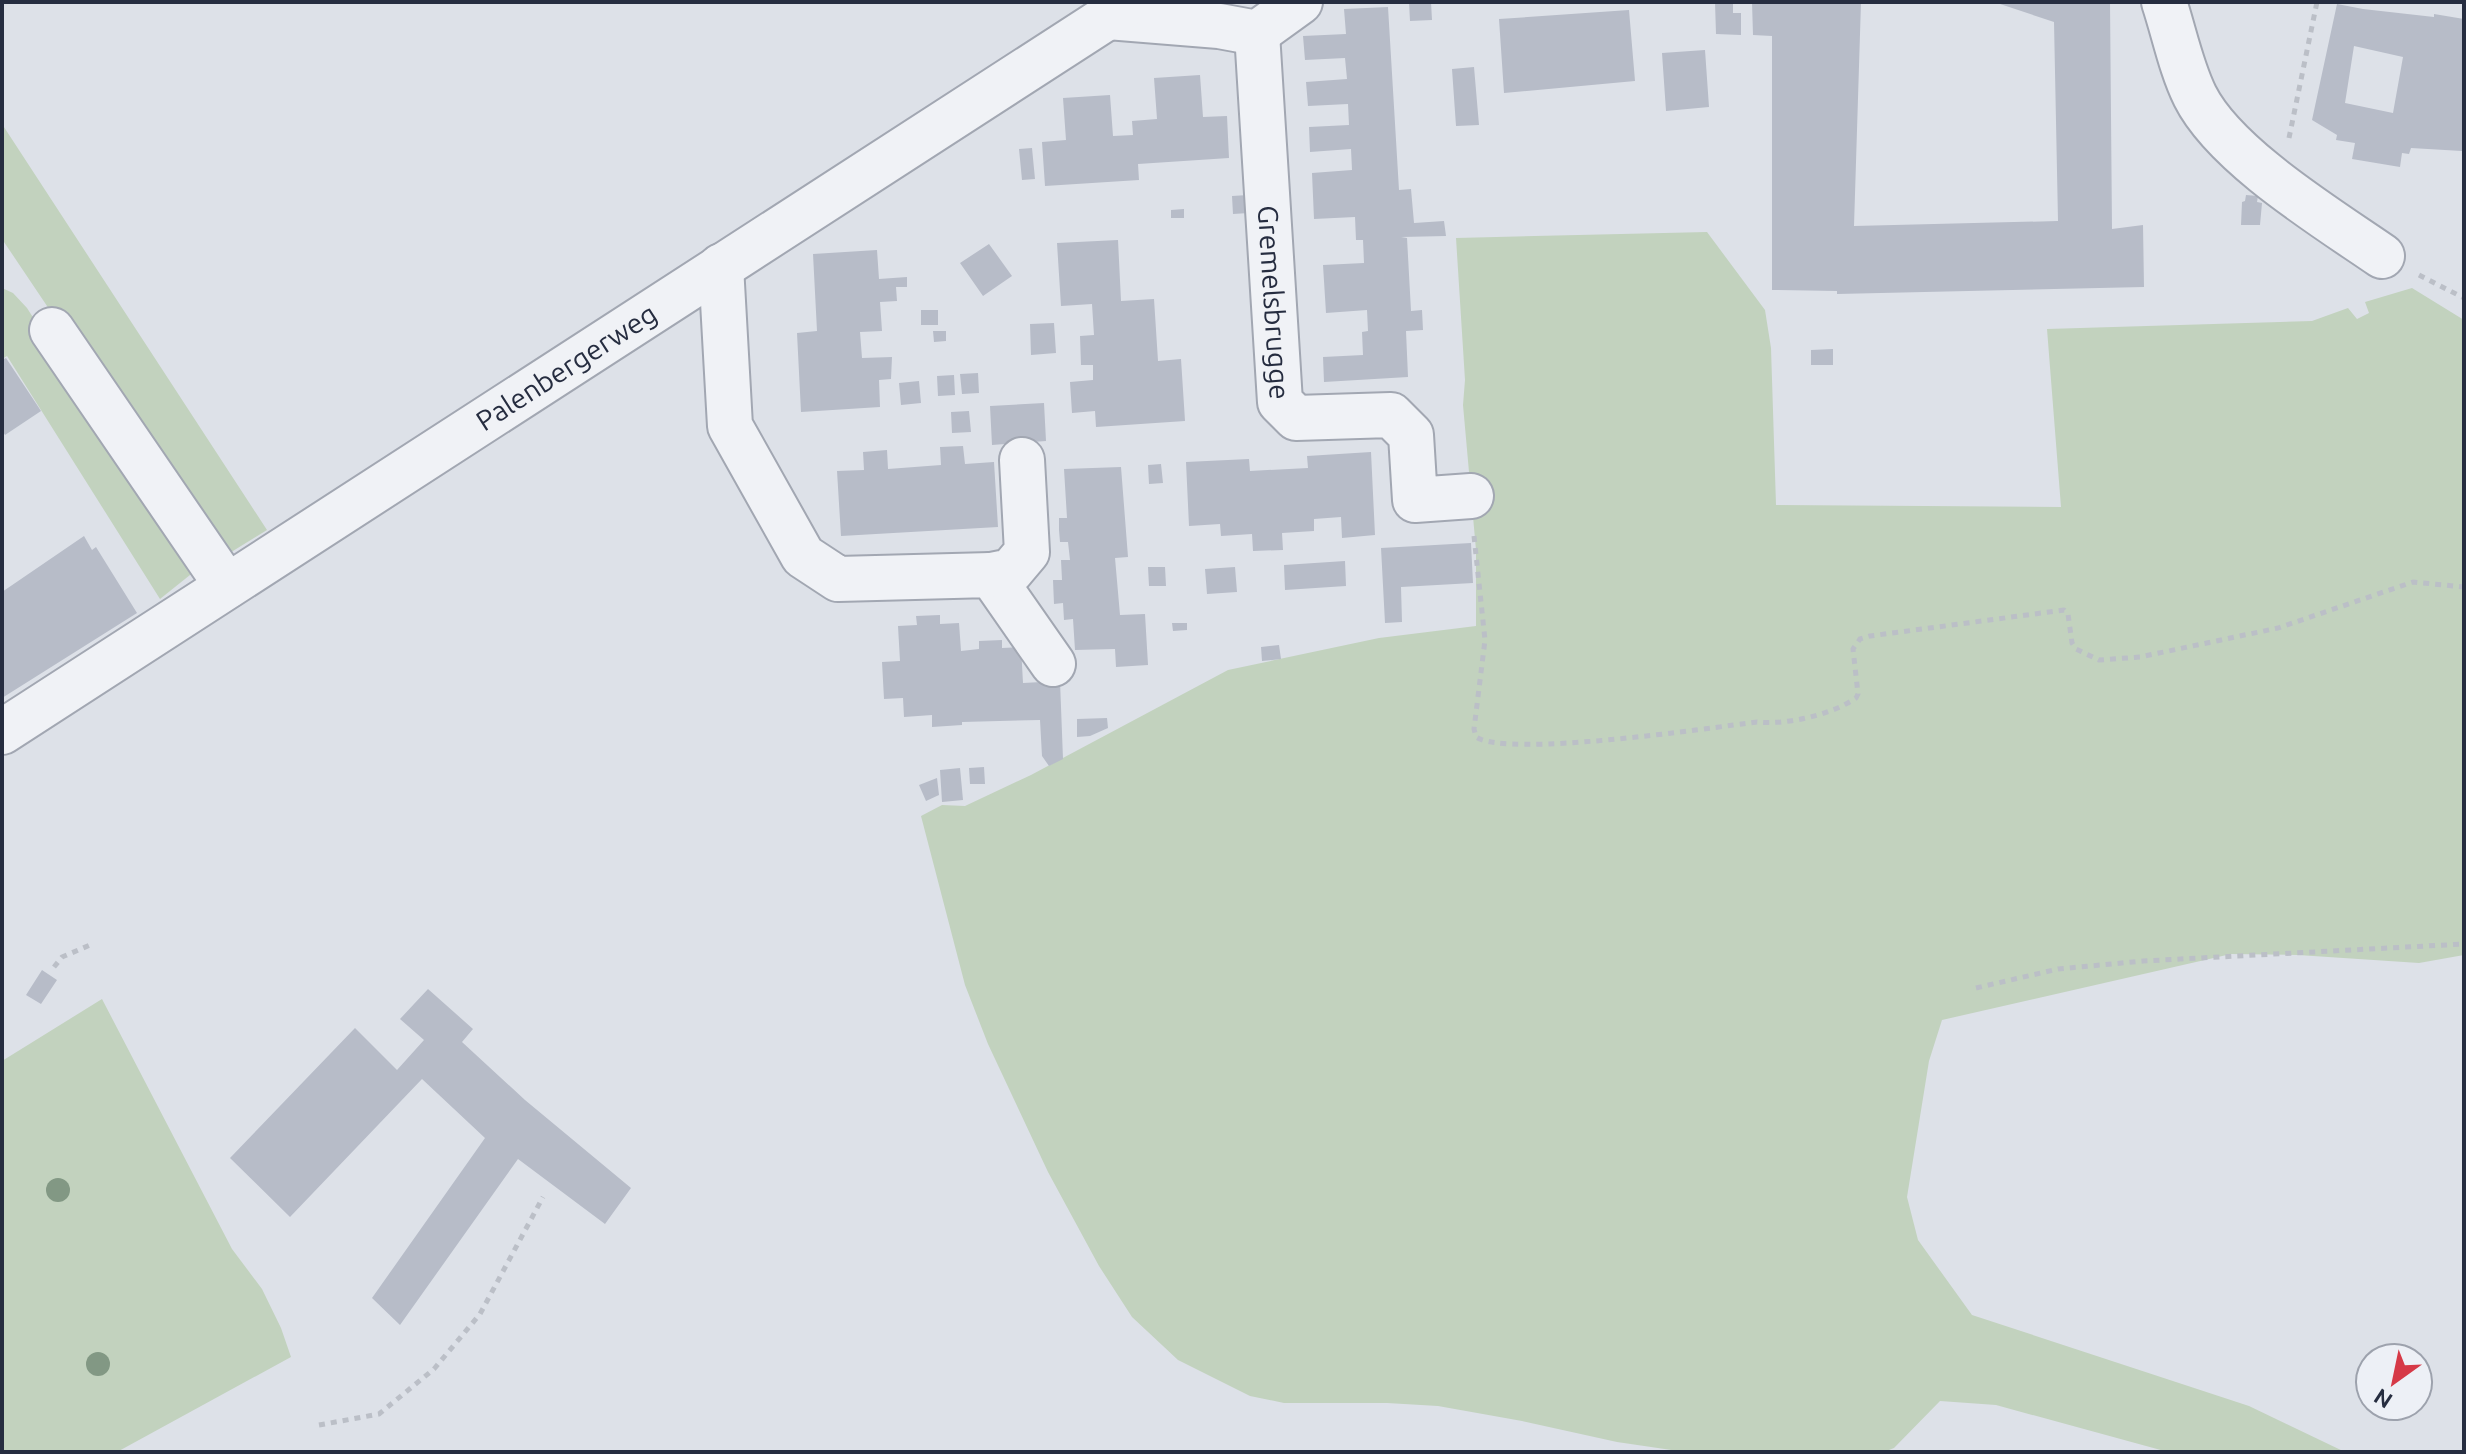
<svg xmlns="http://www.w3.org/2000/svg" width="2466" height="1454" viewBox="0 0 2466 1454" font-family="Ubuntu,sans-serif">
<style>
.green{fill:#c2d2be}
.building{fill:#b7bcc8;fill-rule:evenodd}
.lines{fill:none;stroke-linecap:round;stroke-linejoin:round}
.minor-casing{stroke:#a2a7b2;stroke-width:48}
.path{stroke:#bbbfc7;stroke-width:5;stroke-dasharray:6 6;stroke-linecap:butt}
.minor{stroke:#f0f2f6;stroke-width:44}
.tree{fill:#829884}
.labels{text-anchor:middle;stroke-width:6;stroke-linejoin:round;paint-order:stroke}
.street-label{font-size:28px;fill:#262d40;stroke:#edf0f6}
</style>
<rect width="100%" height="100%" fill="#dde1e8"/>
<!-- green -->
<path class="green" d="M2,124L267,530L228,554L213,553L2,239Z
M1707,232L1765,310L1771,348L1776,505L2061,507L2047,329L2312,321L2348,308L2357,319L2369,313L2365,302L2412,288L2464,320V955L2419,963L2298,955L2231,954L1942,1020L1929,1061L1907,1197L1918,1240L1972,1315L2249,1406L2345,1452H2168L1996,1405L1940,1401L1894,1448L1884,1452H1685L1617,1442L1522,1421L1438,1406L1387,1403H1284L1250,1396L1178,1360L1132,1317L1099,1266L1048,1172L988,1044L965,985L921,816L942,805L965,806L1031,775L1228,670L1379,638L1476,626V550L1463,405L1465,380L1456,238Z
M2,288L13,293L27,308L195,571L160,599L7,356L2,359Z
M102,999L232,1249L262,1289L281,1328L291,1357L117,1452H2V1061Z"/>
<!-- building -->
<path class="building" d="M1409,2H1431L1432,20L1410,21Z
M1715,2H1733V13H1741V35L1716,34Z
M1752,2H1861L1854,226L2058,221L2054,22L1994,2H2110L2112,229L2143,225L2144,287L1837,294V291L1772,290V36L1753,35Z
M2337,4L2363,9L2434,17V14L2464,19L2462,151L2411,148L2409,154L2402,153L2400,167L2352,159L2355,143L2336,140L2337,135L2312,120ZM2354,46L2403,57L2393,113L2345,103Z
M1388,7L1399,190L1411,189L1414,223L1444,221L1446,236L1401,237L1407,238L1411,311L1422,310L1423,330L1406,331L1408,377L1324,382L1323,357L1363,355L1362,332L1368,331L1367,310L1326,313L1323,265L1364,263L1363,240H1356L1355,217L1314,219L1312,173L1352,170L1351,149L1310,152L1309,127L1349,125L1348,104L1308,106L1306,82L1347,79L1345,58L1305,60L1303,36L1346,34L1344,9Z
M1629,10L1635,81L1504,93L1499,19Z
M1705,50L1709,107L1666,111L1662,53Z
M1474,67L1479,125L1456,126L1452,69Z
M1200,75L1203,117L1227,116L1229,158L1138,164L1139,180L1045,186L1042,142L1066,140L1063,98L1110,95L1113,136L1133,135L1132,121L1157,119L1154,78Z
M1032,148L1035,179L1022,180L1019,149Z
M1248,195L1249,213L1233,214L1232,196Z
M2246,195L2258,196L2257,202L2262,203L2260,225H2241L2242,202L2245,201Z
M1184,209V218H1171V210Z
M1118,240L1121,301L1154,299L1158,361L1181,359L1185,421L1096,427L1095,411L1072,413L1070,382L1093,380V365H1081L1080,336L1094,335L1092,304L1061,306L1057,243Z
M989,244L1012,276L983,296L960,263Z
M877,250L879,279L907,277V287H896L897,301L880,302L882,331L860,332L862,358L892,357L891,379L879,380L880,407L801,412L797,333L817,331L813,254Z
M921,310H938V325H921Z
M1054,323L1056,353L1031,355L1030,324Z
M933,331H946V341L934,342Z
M1833,349V365H1811V350Z
M6,358L41,411L5,435L2,430V360Z
M978,373L979,393L962,394L960,374Z
M954,375L955,395L938,396L937,376Z
M919,381L921,403L901,405L899,383Z
M1044,403L1046,441L992,445L990,406Z
M969,411L971,432L952,433L951,412Z
M963,446L965,464L994,462L998,527L841,536L837,471L864,470L863,452L887,450L888,469L941,465L940,447Z
M1371,452L1375,535L1342,538L1341,517L1314,519V531L1282,533L1283,550L1253,551L1252,534L1221,536L1220,524L1189,526L1186,462L1249,459L1250,471L1308,468L1307,456Z
M1161,464L1163,483L1149,484L1148,465Z
M1121,467L1128,557L1115,558L1120,615L1145,614L1148,665L1116,667L1115,649L1075,650L1073,619L1064,620L1063,603L1054,604L1053,580H1062L1061,560H1070L1068,542H1060L1059,530V518H1067L1064,469Z
M84,536L92,550L96,547L137,613L2,698V592Z
M1471,543L1473,583L1401,587L1402,622L1385,623L1381,548Z
M1345,561L1346,586L1285,590L1284,565Z
M1148,567H1165L1166,586H1149Z
M1235,567L1237,592L1207,594L1205,569Z
M940,615V624L959,623L961,651L979,649V641L1002,640V648L1021,647L1023,683L1060,681L1063,759L1049,766L1042,756L1040,720L962,722V725L932,727V715L904,717L903,698L884,699L882,662L900,661L898,626L917,625L916,616Z
M1172,623H1187V630L1173,631Z
M1279,645L1281,659L1262,661L1261,647Z
M1107,718L1108,728L1090,736L1077,737V719Z
M984,767L985,784H970L969,768Z
M960,768L963,800L942,802L940,770Z
M937,778L939,795L926,801L919,785Z
M42,970L57,980L41,1004L26,995Z
M428,989L473,1029L462,1042L525,1100L631,1188L605,1224L518,1159L400,1325L372,1298L485,1138L422,1079L290,1217L230,1158L355,1028L397,1070L424,1040L400,1019Z"/>
<g class="lines">
<!-- minor casing -->
<g class="minor-casing">
<g id="minor">
<path d="M2164,2C2174,32 2181,68 2195,96C2225,156 2327,218 2382,256"/>
<path d="M1108,17L1219,26L1257,33L1300,2"/>
<path id="s1" d="M1257,33L1280,402L1296,418L1391,415L1411,435L1415,500L1471,496"/>
<path d="M721,266L730,426L803,556L838,579L991,575L1053,664"/>
<path d="M52,330L227,586"/>
<path d="M991,575L1011,571L1027,552L1022,460"/>
<path id="s2" d="M2,732L1131,2"/>
</g>
</g>
<!-- path -->
<path class="path" d="M2289,138L2317,2
M2419,275L2464,298
M1474,536L1485,640L1474,729L1476,737C1508,758 1709,728 1757,722C1787,725 1831,715 1856,698L1858,694L1853,649L1860,639L1870,636L2064,610L2068,614L2072,643L2076,649L2099,660L2140,657L2278,628L2413,582L2464,587
M54,967L62,957L90,945
M1976,988L2058,969L2143,961L2464,944
M319,1425L379,1414L434,1369L480,1314L543,1197"/>
<!-- minor -->
<use href="#minor" class="minor"/>
</g>
<!-- trees -->
<g class="tree">
<circle cx="58" cy="1190" r="12"/>
<circle cx="98" cy="1364" r="12"/>
</g>
<g class="labels">
<!-- street labels -->
<g class="street-label">
<text dy="10" stroke="none"><textPath href="#s1" startOffset="270">Gremelsbrugge</textPath></text>
<text dy="10" stroke="none"><textPath href="#s2" startOffset="672">Palenbergerweg</textPath></text>
</g>
</g>
<!-- border -->
<rect width="2466" height="1454" fill="none" stroke="#262d40" stroke-width="8"/>
<!-- north arrow -->
<g transform="translate(2394 1382) rotate(213)"><circle r="38" fill="#edf0f6" stroke="#9da2ad" stroke-width="2"/>
<path d="M0-6L14 30L0 20L-14 30Z" fill="#d63947"/>
<text y="-12" font-size="22" font-weight="bold" text-anchor="middle" fill="#262d40">N</text>
</g>
</svg>
